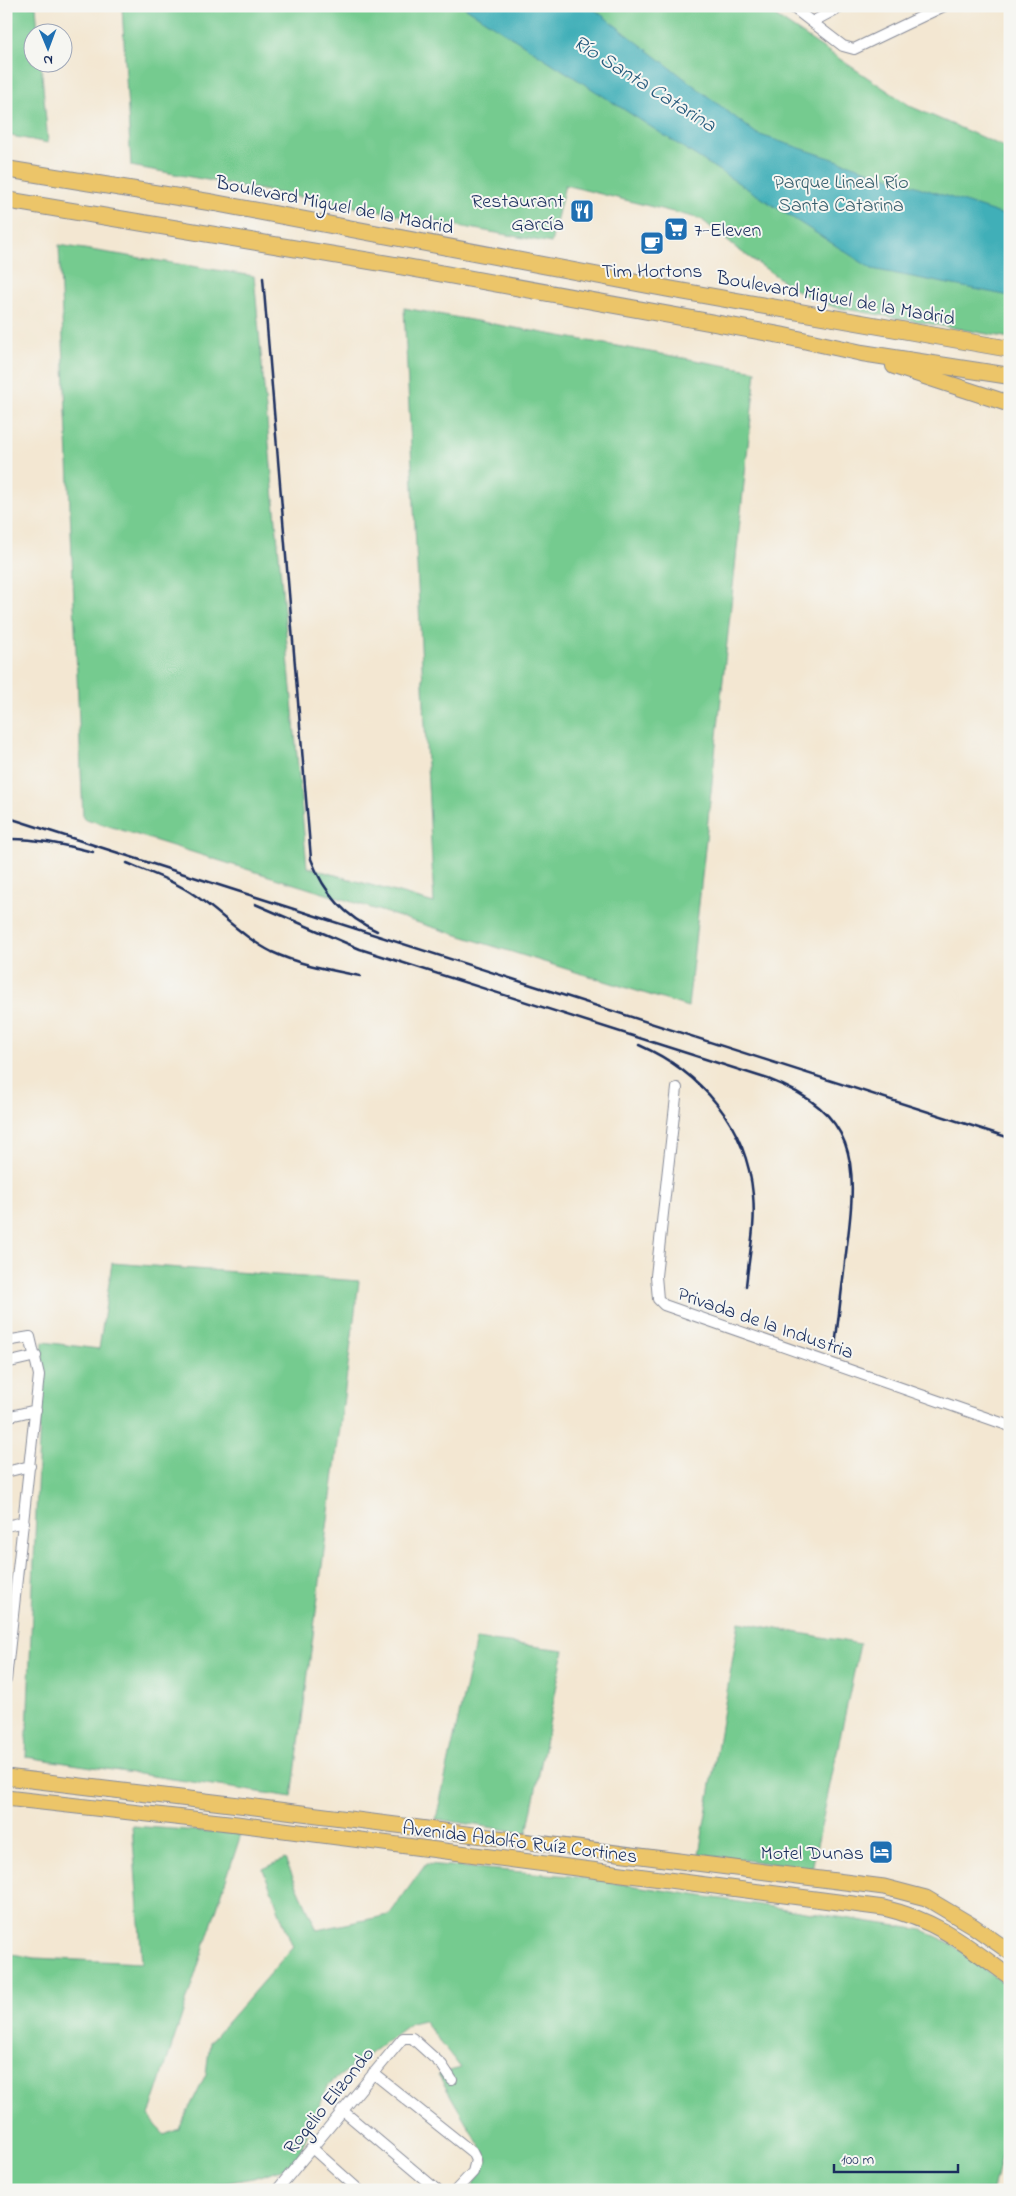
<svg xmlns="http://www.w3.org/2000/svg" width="1016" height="2196" viewBox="0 0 1016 2196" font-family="'Indie Flower',sans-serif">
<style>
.green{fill:#74cb8f;stroke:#487d76}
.water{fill:#3fafb8;stroke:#2d6f8b}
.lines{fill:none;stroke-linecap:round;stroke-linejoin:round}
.minor-casing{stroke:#878b98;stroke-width:12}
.primary-casing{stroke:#878b98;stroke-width:17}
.trunk-casing{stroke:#878b98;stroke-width:18}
.minor{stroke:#fff;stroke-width:10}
.primary{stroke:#ecc569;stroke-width:15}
.trunk{stroke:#ecc569;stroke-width:16}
.rail{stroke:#1b2f5e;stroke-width:2.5}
.labels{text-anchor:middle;stroke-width:4;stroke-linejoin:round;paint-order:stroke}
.park-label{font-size:20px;fill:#365e6d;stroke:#f6f6f2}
.poi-label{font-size:20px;fill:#1b2f5e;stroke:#f6f6f2;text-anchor:end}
.street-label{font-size:20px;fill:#1b2f5e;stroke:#f6f6f2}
.water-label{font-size:21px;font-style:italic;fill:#285c7e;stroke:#f6f6f2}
</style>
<rect width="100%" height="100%" fill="#f6f6f2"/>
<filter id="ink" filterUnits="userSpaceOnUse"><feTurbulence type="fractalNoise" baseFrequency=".02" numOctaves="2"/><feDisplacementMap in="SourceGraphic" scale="10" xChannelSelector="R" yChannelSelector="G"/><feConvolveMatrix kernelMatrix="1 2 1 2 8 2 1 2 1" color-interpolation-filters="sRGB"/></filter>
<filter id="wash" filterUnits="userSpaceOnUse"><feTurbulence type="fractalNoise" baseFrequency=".0096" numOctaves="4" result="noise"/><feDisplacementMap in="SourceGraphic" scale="20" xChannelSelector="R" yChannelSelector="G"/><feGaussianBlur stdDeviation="1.12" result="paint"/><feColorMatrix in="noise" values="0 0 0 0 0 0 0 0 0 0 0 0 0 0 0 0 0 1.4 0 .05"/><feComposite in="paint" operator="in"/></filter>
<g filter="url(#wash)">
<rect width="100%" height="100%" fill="#f3e7d2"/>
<!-- green -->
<path class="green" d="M6,6H36L38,32H32V62L41,63L48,143L6,135Z
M122,6H760L912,107L1002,146L1010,147V338L834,307L799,292L736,248L701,219L565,185L551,243L131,166Z
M59,245L254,276L307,867L434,903L404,308L756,371L688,1007L83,818Z
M112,1263L359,1281L292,1797L26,1757L43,1342L99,1349Z
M739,1622L860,1644L812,1869L699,1854Z
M476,1639L564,1650L527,1833L436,1819Z
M132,1826L241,1834L149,2116L164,2135L179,2129L206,2074L210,2042L293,1947L263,1869L285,1859L317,1930L389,1915L426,1864L570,1876L923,1930L952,1944L1010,1988V2119L993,2190H470L488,2160L438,2074L461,2068L423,2020L411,2023L329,2084L294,2165L253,2178L184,2190H6V1944L12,1954L35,1958L142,1963Z"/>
<!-- water -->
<path class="water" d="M463,6H590L757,134L1010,217V296L872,269Z"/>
</g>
<g filter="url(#ink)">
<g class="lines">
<!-- minor casing -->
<g class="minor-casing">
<path id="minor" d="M791,6L843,46L854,49L944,6
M812,22L842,6
M677,1088L656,1276L658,1299L664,1305L1010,1426
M6,1341L30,1337L39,1375L6,1680
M6,1363L36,1356
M6,1417L36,1410
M6,1472L30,1466
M6,1526L24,1522
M373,2073L472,2152L476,2160L473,2172L456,2190
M342,2110L437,2190
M312,2148L359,2190
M277,2190L403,2038H412L442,2065L452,2080"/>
</g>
<!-- primary casing -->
<g class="primary-casing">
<path id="primary" d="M6,1777L239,1805L884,1887L926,1898L973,1926L1010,1952
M6,1798L237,1824L884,1908C939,1921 966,1945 1010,1977"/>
</g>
<!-- trunk casing -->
<g class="trunk-casing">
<path id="trunk" d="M6,169L215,203L669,289L1010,349
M6,200L400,266L780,335L862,353L1010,376
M894,366L1010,404"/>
</g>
<!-- minor -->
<use href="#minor" class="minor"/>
<!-- primary -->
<use href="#primary" class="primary"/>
<!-- trunk -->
<use href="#trunk" class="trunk"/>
<!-- rail -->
<path class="rail" d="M263,278L311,859C323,891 345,917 377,931
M6,817L1010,1138
M6,839C36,838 64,845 93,852
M127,863C150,873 175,881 196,896C222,914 244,938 272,952C300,965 331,970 360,976
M255,904L360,949L768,1079C857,1113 858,1161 847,1245C843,1279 839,1313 835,1347
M6,912L9,935L6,971
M639,1045C701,1072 747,1126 753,1195C756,1225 749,1256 746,1286"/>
</g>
</g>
<!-- icons -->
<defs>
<g id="restaurant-square" transform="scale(1.25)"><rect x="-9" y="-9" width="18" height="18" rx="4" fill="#1f6fb2" stroke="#f6f6f2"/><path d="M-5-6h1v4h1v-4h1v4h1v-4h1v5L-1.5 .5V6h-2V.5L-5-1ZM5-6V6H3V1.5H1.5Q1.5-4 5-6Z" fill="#fff"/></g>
<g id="supermarket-square" transform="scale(1.25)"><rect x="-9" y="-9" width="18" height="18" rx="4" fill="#1f6fb2" stroke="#f6f6f2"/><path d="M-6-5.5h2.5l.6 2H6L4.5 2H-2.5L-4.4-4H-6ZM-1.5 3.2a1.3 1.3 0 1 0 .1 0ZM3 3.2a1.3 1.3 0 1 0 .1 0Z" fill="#fff"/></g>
<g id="cafe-square" transform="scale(1.25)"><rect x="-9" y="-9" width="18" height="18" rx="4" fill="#1f6fb2" stroke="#f6f6f2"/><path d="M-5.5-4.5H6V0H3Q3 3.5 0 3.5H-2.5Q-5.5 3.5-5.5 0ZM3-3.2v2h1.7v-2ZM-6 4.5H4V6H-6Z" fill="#fff"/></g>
<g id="hotel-square" transform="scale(1.25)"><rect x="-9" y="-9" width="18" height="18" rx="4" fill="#1f6fb2" stroke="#f6f6f2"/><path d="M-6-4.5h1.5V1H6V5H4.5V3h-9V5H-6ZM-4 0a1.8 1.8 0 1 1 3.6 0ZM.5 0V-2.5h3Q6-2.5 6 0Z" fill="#fff"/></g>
</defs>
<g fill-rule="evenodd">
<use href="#restaurant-square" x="582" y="211"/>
<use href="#supermarket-square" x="676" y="229"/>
<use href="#cafe-square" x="652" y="243"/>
<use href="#hotel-square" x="881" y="1852"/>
</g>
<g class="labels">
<!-- park labels -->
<g class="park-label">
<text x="841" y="188">Parque Lineal Río<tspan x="841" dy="23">Santa Catarina</tspan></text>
</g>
<!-- poi labels -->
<g class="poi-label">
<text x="564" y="207">Restaurant<tspan x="564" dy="23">García</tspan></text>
<text x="694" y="236" text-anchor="start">7-Eleven</text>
<text x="652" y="277" text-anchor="middle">Tim Hortons</text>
<text x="864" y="1859">Motel Dunas</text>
</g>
<!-- street labels -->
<g class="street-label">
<text transform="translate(335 204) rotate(11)" y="7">Boulevard Miguel de la Madrid</text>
<text transform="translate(836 297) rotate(10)" y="7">Boulevard Miguel de la Madrid</text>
<text transform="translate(766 1322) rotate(19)" y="7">Privada de la Industria</text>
<text transform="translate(520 1841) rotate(7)" y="7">Avenida Adolfo Ruíz Cortines</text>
<text transform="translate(328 2100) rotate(-51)" y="7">Rogelio Elizondo</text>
</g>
<!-- water labels -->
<g class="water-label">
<text transform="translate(645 83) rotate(32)" y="7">Río Santa Catarina</text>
</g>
</g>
<!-- margin -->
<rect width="1016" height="2196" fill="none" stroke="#f6f6f2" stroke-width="25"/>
<!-- north arrow -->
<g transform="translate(48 48) rotate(179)"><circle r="24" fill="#f6f6f2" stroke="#9ea6b7"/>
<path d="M0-4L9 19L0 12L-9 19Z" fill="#1f6fb2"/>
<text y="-8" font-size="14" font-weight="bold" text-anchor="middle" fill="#1b2f5e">N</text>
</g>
<!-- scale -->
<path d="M834 2164v8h124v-8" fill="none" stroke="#1b2f5e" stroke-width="2.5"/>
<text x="841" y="2164" font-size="15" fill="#1b2f5e" stroke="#f6f6f2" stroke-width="4" paint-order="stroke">100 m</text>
</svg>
